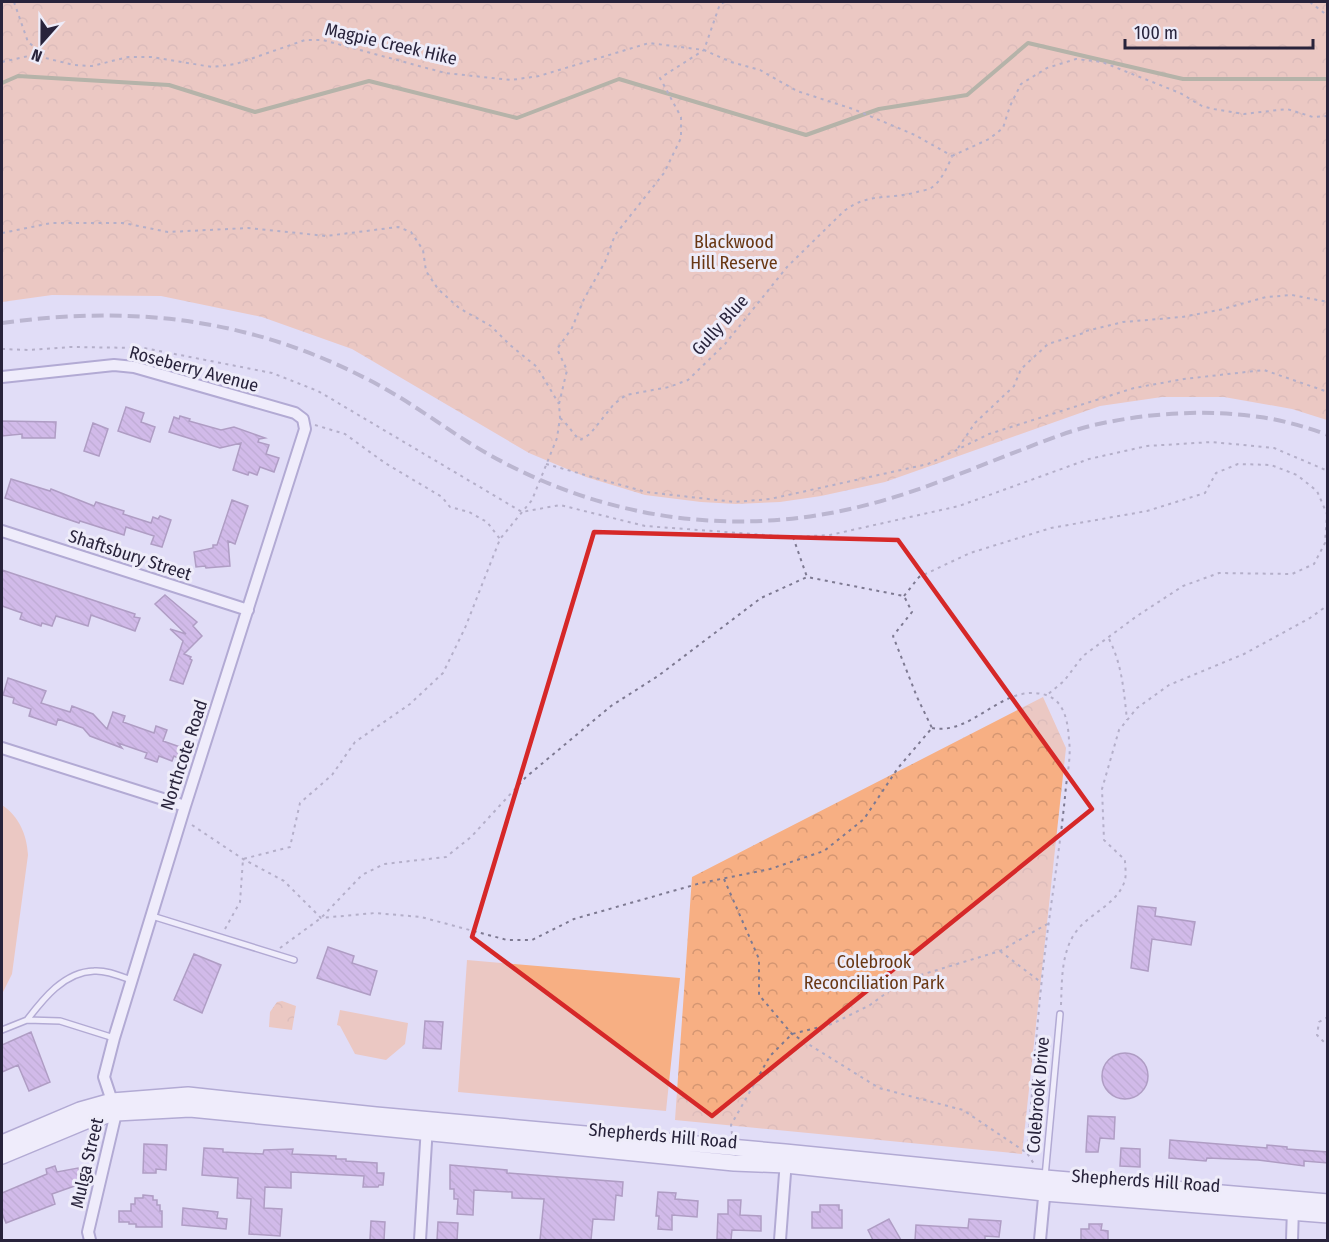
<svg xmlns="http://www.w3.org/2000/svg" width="1329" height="1242" viewBox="0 0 1329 1242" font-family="'Fira Sans Condensed',sans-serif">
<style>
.park{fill:url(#park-crowns)}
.pitch{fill:#f7af83}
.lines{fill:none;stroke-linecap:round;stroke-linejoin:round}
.stream{stroke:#7e814a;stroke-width:4}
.building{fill:url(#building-back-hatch);stroke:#725085;stroke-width:1.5}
.lane-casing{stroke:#796ea8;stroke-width:8}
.street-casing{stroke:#796ea8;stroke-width:14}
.secondary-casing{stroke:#796ea8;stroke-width:18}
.path{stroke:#7d7991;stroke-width:2;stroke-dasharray:3 4.5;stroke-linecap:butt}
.lane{stroke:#fff;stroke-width:5}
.street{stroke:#fff;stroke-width:10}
.secondary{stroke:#fff;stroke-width:15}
.rail{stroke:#8c87a0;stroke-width:4;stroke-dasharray:12 6;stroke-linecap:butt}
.marked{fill:none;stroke:#d62828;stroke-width:4.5;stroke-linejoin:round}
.labels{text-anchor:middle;stroke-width:6;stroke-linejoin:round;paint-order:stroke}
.street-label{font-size:18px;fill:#28233b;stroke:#eeecf9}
.park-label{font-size:18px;fill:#693714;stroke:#eeecf9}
</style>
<defs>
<pattern id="park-crowns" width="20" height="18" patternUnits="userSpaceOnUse" patternTransform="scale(1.5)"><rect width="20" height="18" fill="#f7af83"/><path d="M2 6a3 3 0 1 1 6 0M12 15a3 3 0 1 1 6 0" fill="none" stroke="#d49672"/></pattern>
<pattern id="building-back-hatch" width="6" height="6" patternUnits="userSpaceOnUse" patternTransform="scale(1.5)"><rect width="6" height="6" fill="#bd90d7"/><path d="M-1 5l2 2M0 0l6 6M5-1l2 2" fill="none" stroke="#9a75b0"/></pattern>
</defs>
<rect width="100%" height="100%" fill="#e1ddf7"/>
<!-- park -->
<path class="park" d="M2,2H1327V420L1292,409L1224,397H1162L1100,406L885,482L821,496L780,502L736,504L701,502L645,495L586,477L529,453L352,349L262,317L161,296L52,295L2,302Z
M1043,697L1066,748L1022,1154L675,1120L692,877Z
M282,1001L296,1006L292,1030L269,1027L270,1012L277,1002Z"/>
<!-- pitch -->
<path class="pitch" d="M2,805C19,816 27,835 28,855L12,974L2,994Z
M467,960L680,978L666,1111L458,1092Z
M340,1010L408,1023L405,1044L386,1060L355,1054L340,1026L337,1025Z"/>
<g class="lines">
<!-- stream -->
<path class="stream" d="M2,83L18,76L169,85L255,112L369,81L517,118L619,79L806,135L879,109L967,95L1028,43L1183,79H1328"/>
</g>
<!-- building -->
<path class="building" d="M126,407L144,413L141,422L155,427L150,442L118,431Z
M180,416L190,419L189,421L221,430L234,427L265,438L259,439L258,442L269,445L266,454L279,458L274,472L260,467L257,475L249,472L248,475L233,470L241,443L220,448L169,432L174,417L179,419Z
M2,421L56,422L55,438H22V434L2,436Z
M93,423L108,429L99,456L84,451Z
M11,479L50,491L51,489L94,506L96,502L124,511L123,514L151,523L153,517L158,519L160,516L171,520L162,547L151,544L154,536L126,527L124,535L80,521L79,523L5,498Z
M232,500L248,506L235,544L228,541L230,566L206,568L205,566L196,567L194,552L213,548V545H217Z
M2,570L135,614L134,617L140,618L135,631L91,615L88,626L56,616L52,626L42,623L41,626L20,619L22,613L2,606Z
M165,595L197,622L193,626L202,636L184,654L191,657L190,659L192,660L183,684L170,680L183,641L170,629L186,634L155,604Z
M8,678L46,691L41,703L70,712L72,706L93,714L107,729L113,712L125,716L123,722L154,733L156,726L167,730L163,741L183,748L180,759L174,756L172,761L159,756L157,762L145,758L147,753L118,743L122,748L90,736L83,728L58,719L56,725L29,716L31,709L13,703L14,698L3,695Z
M1138,906L1156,908L1155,916L1195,922L1191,945L1152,939L1148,971L1131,968Z
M328,947L354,956L352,963L377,971L370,995L317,978Z
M194,954L221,965L202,1013L174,1000Z
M425,1021L443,1022L441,1049L423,1048Z
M31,1032L50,1082L29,1091L18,1065L2,1072V1045Z
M1102 1076a23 23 0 1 1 46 0a23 23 0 1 1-46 0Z
M1088,1116L1115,1117L1114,1139L1100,1138L1098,1152H1086Z
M1170,1140L1267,1148V1145L1287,1147V1149L1328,1152V1163L1304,1161V1166L1258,1160L1207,1158L1206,1161L1169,1158Z
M144,1144L167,1145L166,1170L156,1169V1173H143Z
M204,1148L223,1149V1152L263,1154L264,1150L293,1149L292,1154L336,1156V1159H346V1161L377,1163V1173H384L383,1185H379L378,1187H363L364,1176L291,1172V1188L265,1187L264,1208L282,1209L280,1236L249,1234L251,1199L237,1198L238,1178L202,1175Z
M1121,1148L1140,1149V1167L1120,1166Z
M450,1165L507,1170V1173L623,1182L622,1196L616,1195L614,1220L593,1219L591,1240H540L544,1199L512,1198V1192L474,1190L473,1215L457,1214L458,1199H454V1189H450Z
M55,1166L57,1172L78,1168L83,1183L52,1194L55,1204L6,1223L2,1213V1193L47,1174L46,1169Z
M658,1192L676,1193L675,1199L698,1201L697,1217L672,1215V1230L658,1229L659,1216H656Z
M143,1195L153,1196V1200H157V1205H160V1211H162V1227H136V1224H129V1222H119V1211H131V1204H135V1198H143Z
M728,1200H741L740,1215L761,1216V1231L732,1230L731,1240L717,1239L718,1214H728Z
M820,1205H839V1210H842V1228H812V1212H820Z
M183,1208L218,1212L217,1218L227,1219L226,1229L182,1225Z
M889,1219L901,1240H873L868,1230Z
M969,1219L1001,1221L999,1237L985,1236V1240H915L916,1225L968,1228Z
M371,1221L385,1222L384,1240H370Z
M438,1222L458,1223L457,1240H437Z
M1089,1224H1102L1101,1230L1108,1231V1240H1081V1229H1089Z"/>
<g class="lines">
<!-- lane casing -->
<g class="lane-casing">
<path id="lane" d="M152,916L294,960
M27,1020C43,999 64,972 94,971C106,970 120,976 131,980
M2,1030L27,1020L60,1021L114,1038
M1045,1177L1060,1014"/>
</g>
<!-- street casing -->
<g class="street-casing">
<path id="street" d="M2,377L114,365L134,367L295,413L303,419L305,429L185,806L114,1038L104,1077L116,1113L88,1232L90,1240
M2,531L248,610
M2,748L185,806
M420,1240L427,1126
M780,1240L786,1160
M1040,1240L1045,1187
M1292,1240L1293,1208"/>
</g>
<!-- secondary casing -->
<g class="secondary-casing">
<path id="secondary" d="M2,1143L80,1110L112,1101L188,1095L376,1115L785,1152L1045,1178L1328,1202
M2,1156L86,1121L116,1113L190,1109L734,1163L786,1165L1044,1193L1328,1215"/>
</g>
<!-- path -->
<path class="path" d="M14,2L28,42L47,57
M1310,2L1328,16
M2,62L33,55L74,65L92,66L128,57H152L212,67L236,64L305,40H323L445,73L511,80L539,76L649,43L704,50L731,62L760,70L797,91L853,109L915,135L952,156
M952,156L989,139L1003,128L1010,106L1021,84L1047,68L1076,59L1102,62L1180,93L1202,106L1213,109L1244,114L1287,109L1313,117L1328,116
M2,233L51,223H124L168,232L248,228L326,236L398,227L411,232L423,250L426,271L438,289L459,308L491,326L510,345L537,367L559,404
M1086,331L1123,322L1182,317L1219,310L1266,297L1292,295L1328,302
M2,349L28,350L71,347L144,348L272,373L318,391L522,512L560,505L645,526L793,537L830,535L959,506L1089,459L1147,446L1212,442L1274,448L1328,471
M560,418C568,424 572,433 580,440L590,434L614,404L626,395L669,387L688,380L725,344L787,267L844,211C869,192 890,200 917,192C921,191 927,190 931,188C941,182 947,167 952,157
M315,425L345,434L385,463L442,497L450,507L469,512L487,522L500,539
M958,448L975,423L1014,386L1021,369L1048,344L1087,332
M546,464L646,492L735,502L770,499L928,464L989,434L1134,388L1184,379L1264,370L1328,392
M793,537L807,577
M904,596L919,577L970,553L1051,528L1147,511L1205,493L1216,473L1238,464L1271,465L1297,475L1317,491L1327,514L1325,543L1314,564L1292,574L1219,573L1183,586L1137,616L1083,656L1064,681L1047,695
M905,598L912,612L893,636L917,697L932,728
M1109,639C1122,664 1124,692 1127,720
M932,728C974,736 1002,682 1046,695C1065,701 1068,723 1069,740C1071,755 1068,771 1066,786C1062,831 1055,876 1049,921C1038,998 1034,1076 1027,1153L1034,1164
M192,825L243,859L284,881L321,918L375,913L421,917L507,940H532L574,919L701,883L770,869L824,851L864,819L898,768L932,728
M724,879L759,959V995L792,1034L879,1088L963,1110L1027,1153
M225,929L240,902L243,859L290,847L300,803L332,775L355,742L410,704L443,673L465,628L500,539L532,500L557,438L560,418L559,404L567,370L557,349L572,328L584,299L605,262L615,235L664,173L681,138V117L660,78L704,50L720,4L725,2
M280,948L321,918L362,875L384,864L446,857L471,837L526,777L611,706L658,676L761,598L807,577L904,596
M1000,951L1042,983
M1061,1005C1062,981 1061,954 1075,933C1089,913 1115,906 1124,883C1127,876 1125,867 1125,860L1104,840L1102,789L1119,730L1137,708L1169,685L1244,654L1310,618L1328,605
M1328,1017L1319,1022L1317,1035L1328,1046
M732,1134L731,1125L770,1056L792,1034L832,1024L870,1005L904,980L1000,951L1049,923"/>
<!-- lane -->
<use href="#lane" class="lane"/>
<!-- street -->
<use href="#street" class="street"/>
<!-- secondary -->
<use href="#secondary" class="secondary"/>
<!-- rail -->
<path class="rail" d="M2,323C132,305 249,318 367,379C403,397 435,421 468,442C535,484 611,511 690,519C750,525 811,520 870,504C921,491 971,469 1021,450C1044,441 1069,431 1094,425C1147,413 1206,409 1260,417C1282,420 1306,427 1328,435"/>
</g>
<!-- marked area -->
<path d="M0 0H1329V1242H0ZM594,532L898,540L1092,809L712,1116L472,937Z" fill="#e1ddf7" fill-opacity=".55" fill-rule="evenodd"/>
<path class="marked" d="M594,532L898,540L1092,809L712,1116L472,937Z"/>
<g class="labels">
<!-- street labels -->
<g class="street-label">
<text transform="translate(391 44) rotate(13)" y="6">Magpie Creek Hike</text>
<text transform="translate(720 325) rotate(-48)" y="6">Gully Blue</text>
<text transform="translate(194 369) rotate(15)" y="6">Roseberry Avenue</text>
<text transform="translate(130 555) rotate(18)" y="6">Shaftsbury Street</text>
<text transform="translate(184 755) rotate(-72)" y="6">Northcote Road</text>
<text transform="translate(1038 1095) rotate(-85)" y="6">Colebrook Drive</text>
<text transform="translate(663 1136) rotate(5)" y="6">Shepherds Hill Road</text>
<text transform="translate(87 1163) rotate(-77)" y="6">Mulga Street</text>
<text transform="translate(1146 1181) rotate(4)" y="6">Shepherds Hill Road</text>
</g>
<!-- park labels -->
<g class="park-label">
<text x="734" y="248">Blackwood<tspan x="734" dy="21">Hill Reserve</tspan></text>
<text x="874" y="968">Colebrook<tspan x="874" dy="21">Reconciliation Park</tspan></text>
</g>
</g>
<!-- border -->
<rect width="1329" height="1242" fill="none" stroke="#28233b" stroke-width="6"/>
<!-- north arrow -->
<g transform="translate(42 42) rotate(201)" stroke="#eeecf9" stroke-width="4.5" paint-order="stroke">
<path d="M0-4.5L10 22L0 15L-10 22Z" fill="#28233b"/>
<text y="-9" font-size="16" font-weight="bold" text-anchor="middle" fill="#28233b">N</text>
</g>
<!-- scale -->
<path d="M1125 39v9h188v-9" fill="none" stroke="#28233b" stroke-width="3"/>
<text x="1134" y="39" font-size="18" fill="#28233b" stroke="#eeecf9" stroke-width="4.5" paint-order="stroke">100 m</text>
</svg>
